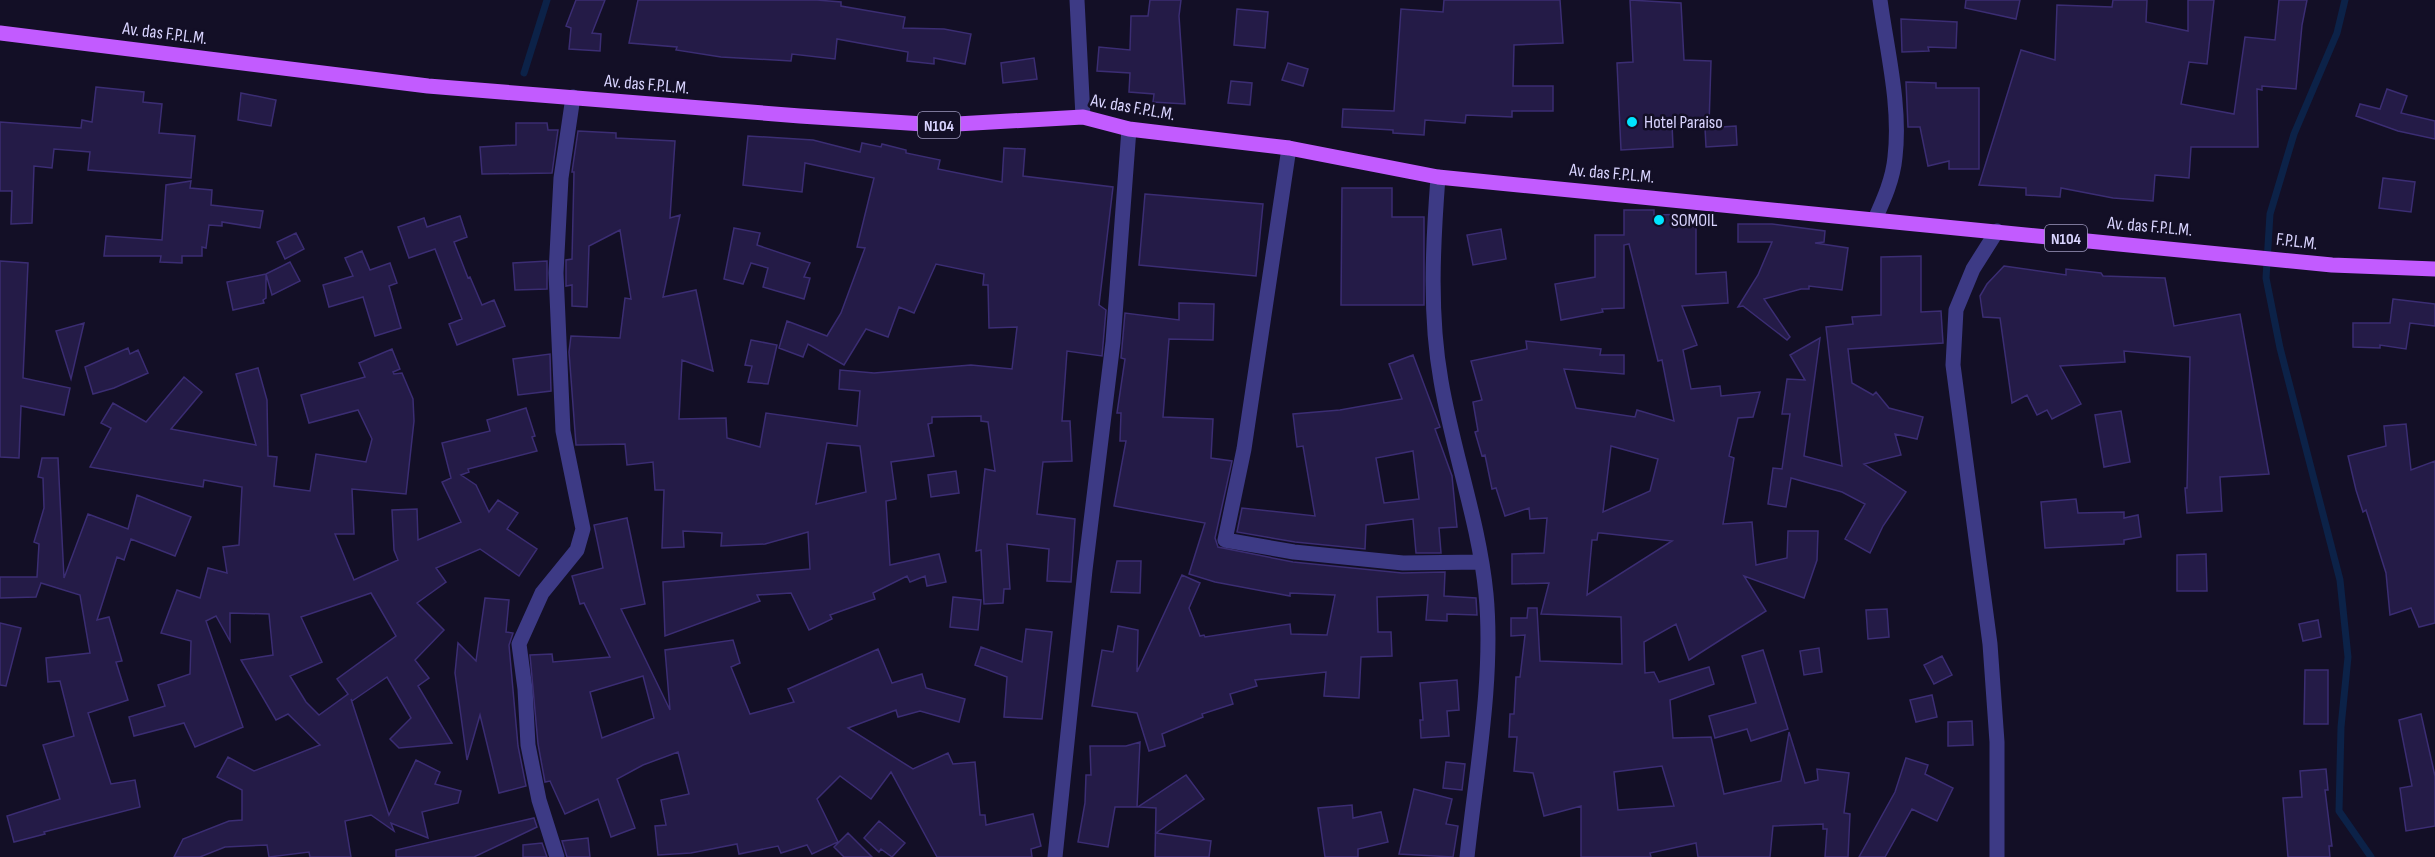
<svg xmlns="http://www.w3.org/2000/svg" width="2435" height="857" viewBox="0 0 2435 857" font-family="'Sofia Sans Condensed',sans-serif">
<style>
.lines{fill:none;stroke-linecap:round;stroke-linejoin:round}
.stream{stroke:#0c2248;stroke-width:7}
.building{fill:#241b47;stroke:#3b2d73;stroke-width:1.5;fill-rule:evenodd}
.minor{stroke:#3d3a85;stroke-width:15}
.major{stroke:#c25bff;stroke-width:15}
.poi-dot{fill:#00e5ff;stroke:#130f26;stroke-width:2}
.labels{text-anchor:middle;stroke-width:5;stroke-linejoin:round;paint-order:stroke}
.shield{fill:#130f26;stroke:#9e99be;stroke-width:1.5}
.shield-label{font-size:16px;font-weight:bold;fill:#d9d4ff}
.street-label{font-size:18px;fill:#d9d4ff;stroke:#130f26}
.poi-label{font-size:18px;fill:#d9d4ff;stroke:#130f26;text-anchor:start}
</style>
<rect width="100%" height="100%" fill="#130f26"/>
<g class="lines">
<!-- stream -->
<path class="stream" d="M2345,0L2337,33L2294,134L2270,214L2266,278L2280,348L2340,580L2348,657L2341,727L2339,811L2371,857
M524,73L547,0"/>
</g>
<!-- building -->
<path class="building" d="M576,0H605L592,33L601,34L600,51L569,49L571,28L566,26Z
M638,0H817L841,2V6L905,17L903,28L944,29L971,34L965,64L934,58V64L907,61L908,52L837,39L835,59L792,54L791,61L721,57L676,50L677,47L629,43Z
M1150,0H1181L1179,16L1185,104L1153,102L1154,94L1129,92L1130,73L1097,71L1099,47L1130,50L1131,16H1148Z
M1444,0H1560L1563,43L1514,45L1513,86H1553V111H1512V117L1466,115L1465,123L1425,120L1424,135L1393,133V130L1342,127L1343,109L1394,111L1401,9L1443,12Z
M1630,0L1681,3L1684,60L1711,61L1709,125L1672,124L1673,147L1621,150L1617,63L1633,62Z
M1966,0H2020L2016,19L1965,8Z
M2113,0H2147L2146,22L2188,31V0H2214L2207,64L2189,62L2181,104L2234,114L2245,37L2275,40L2279,0H2307L2302,25L2296,89L2262,86V90L2257,89L2258,147H2191L2189,178L2155,175L2153,201L2113,198L2061,188L2060,197L2026,195V188L1979,185L2021,50L2055,60L2057,5L2112,7Z
M1237,9L1268,12L1265,48L1234,45Z
M1901,19L1957,22L1956,48L1928,47L1929,51L1902,52Z
M1034,58L1037,79L1003,83L1001,63Z
M1288,63L1308,69L1303,86L1282,80Z
M1231,81L1252,83L1250,105L1228,103Z
M1906,82L1936,83V88H1979V169H1949V161L1928,166L1920,127H1908Z
M96,87L144,92L143,102L162,104L159,133L195,136L191,178L88,170L90,152L54,149L52,168L34,166L32,223L11,224L12,191H0V122L81,128L82,120L92,122Z
M2387,89L2407,96L2401,113L2435,121V139L2398,131L2356,116L2360,104L2380,109Z
M241,93L276,100L271,126L238,120Z
M516,123H547L548,130H558L552,173L482,174L480,147L516,145Z
M1736,126L1737,145L1706,147L1705,128Z
M578,131L616,133V138L675,141L670,218L680,215L663,297L696,290L713,371L682,360L679,419L726,418L727,438L760,447L766,413L857,426L860,391L839,389L840,370L874,373L971,365L1012,369L1017,327L989,328L988,285H983L984,274L936,264L914,313L899,307L888,337L866,329L844,365L808,344L803,357L779,348L787,321L827,336L841,313L865,248L857,247L874,178L805,163L802,192L743,185L748,136L813,140L860,152L862,143L881,147L882,144L906,150V153L940,160L938,169L1002,182L1004,148L1025,149L1023,176L1113,187L1099,305L1106,310L1102,356L1067,351L1062,421H1070L1072,461L1043,462L1037,514L1075,519L1071,582L1047,581L1049,549L1007,544L1010,589H1004L1003,603L984,604L981,550L976,551L985,469L995,471L988,422L981,421V416L932,417V423L928,424L934,456L891,462L896,499L886,501L890,565L939,554L946,582L927,586L925,576L910,582L907,576L873,593L875,599L830,615L832,619L809,630L791,593L757,595L760,601L665,636L663,582L810,569L808,532L765,544L721,546L722,533L683,531L684,547L662,548L664,490H655L653,462L627,465L625,444L576,445L569,352L571,336L620,338L625,298L631,299L620,230L589,246L587,307L572,306V285L566,286V260L572,259L574,172H572ZM827,443L860,446L866,492L816,504Z
M2383,178L2415,182L2411,212L2379,208Z
M191,181L190,188L212,190L211,205L263,211L260,228L222,222V226L209,225L206,248L202,247V256H182V263L160,262L161,256H104L106,236L162,240L166,185Z
M1342,188H1392V217H1424V305H1341Z
M1145,194L1263,204L1256,276L1139,265Z
M1624,210H1654V215L1696,214V274L1726,272L1728,303L1682,306L1697,345L1683,350L1691,389L1720,386L1721,396L1760,392L1753,417L1738,418L1729,456L1734,458L1723,524L1752,522L1756,565L1787,558L1788,531H1818L1817,560L1804,598L1744,576L1766,611L1689,660L1676,624L1644,642L1645,673L1654,672L1659,682L1709,667L1714,684L1670,700L1673,738L1711,737L1724,794L1781,781L1789,732L1805,783L1818,780L1817,769L1849,773L1844,813L1850,814L1848,857H1825L1827,829H1823V824L1773,826L1770,857H1698L1696,843L1650,853L1651,857H1581V806L1544,816L1533,773L1514,771L1517,737H1509L1510,714H1514L1516,677H1520L1525,635L1511,636V618H1527L1528,608H1537L1540,661L1622,664L1621,617L1541,614L1549,583L1512,584V554L1544,553L1547,518L1530,519L1529,508L1505,516L1496,488L1492,489L1485,455L1482,456L1475,432L1478,431L1473,402L1482,400L1471,361L1527,349L1526,341L1601,349L1600,355H1624V374L1564,369L1576,408L1635,417L1637,410L1674,421L1662,360L1658,361L1629,244L1624,245V308L1602,309L1603,312L1561,320L1555,284L1595,277V235H1624ZM1611,446L1658,459L1650,491L1603,512ZM1598,533H1601L1672,541L1587,595L1592,540H1597ZM1662,766L1674,806L1618,810L1614,772Z
M460,216L467,237L454,242L468,278L470,277L482,305L494,300L505,326L457,345L449,324L462,319L435,249L409,258L398,227L424,218L427,227Z
M1738,224H1772L1825,231L1824,242L1815,243L1848,248L1842,290L1809,286V289H1801L1764,299L1790,337L1787,340L1743,306L1738,307L1758,275L1772,242H1738Z
M734,228L760,233L757,245L810,263L804,277L810,278L804,299L763,287L768,268L751,263L743,284L724,279Z
M1501,229L1506,259L1473,265L1467,235Z
M296,233L304,249L285,259L277,242Z
M362,251L370,270L390,263L397,283L389,286L401,328L375,336L363,297L329,307L323,285L353,276L345,258Z
M1921,256V312L1941,311L1943,343L1848,349L1852,383L1873,395L1876,392L1889,408L1923,417L1917,439L1895,434L1901,455L1864,464L1906,492L1883,526L1870,553L1845,539L1865,504L1842,492L1791,478L1786,507L1768,504L1773,468L1782,469L1790,414H1782L1787,379L1805,380L1790,355L1820,338L1804,456L1842,466L1826,327L1853,324L1852,317L1881,315V257Z
M0,261L28,263L23,378L70,388L64,415L21,406L19,458L0,457Z
M547,261V289L515,290L513,263Z
M290,262L300,281L272,295L266,274V298L263,300L264,303L233,310L227,282L266,274Z
M2004,266L2066,275V269L2101,273L2103,276L2165,278L2174,326L2240,314L2269,474L2220,477L2222,511L2187,513L2185,488H2187L2190,357L2124,351L2125,362L2060,366L2081,404L2052,419L2047,410L2037,415L2027,395L2012,403L2000,318L1983,317L1980,296L1987,284Z
M2393,299L2435,304V326L2410,323L2406,349L2380,345V348L2353,347V323H2390Z
M1179,303L1214,304L1213,340L1169,339L1163,417L1213,419L1211,458L1232,461L1215,538L1218,547L1293,562L1402,573L1445,572L1444,596L1476,598L1477,615L1447,614V621L1426,620L1428,595L1377,597L1378,632H1391L1392,656L1361,657L1359,698L1324,696L1326,672L1255,680L1257,686L1230,694L1233,704L1202,714L1203,717L1162,734L1165,746L1149,751L1137,713L1092,706L1102,650L1113,652L1118,626L1138,630L1137,672L1182,575L1200,583L1189,608L1200,636L1204,635L1205,637L1290,624L1291,634L1327,635L1335,595L1290,593V596L1215,582L1189,574L1205,523L1114,506L1126,441H1120L1121,413H1117L1125,359L1121,358L1125,313L1179,320Z
M84,323L71,379L56,331Z
M751,340L777,345L768,384L748,382L752,366L745,365Z
M128,348L130,354L138,350L148,373L114,388L93,394L85,367Z
M392,349L400,369L393,372L394,374L402,373L413,399L414,421L406,494L352,489L354,534H335L354,580L398,560L394,550L392,510L417,509L418,540L461,522L442,482L451,478L442,443L490,431L487,420L526,408L535,436L532,437L537,451L468,469L469,472L461,475L476,485L489,512L498,500L518,513L507,529L537,549L519,576L480,549L436,568L446,582L417,603L444,630L415,660L429,678L418,686L452,743L399,748L390,739L411,718L387,677L352,701L351,699L389,815L416,760L440,772L435,784L461,791L458,803L422,812L428,838L391,823L394,831L371,815L345,821L351,857H310L309,852L269,857L267,845L225,847L200,857H174L183,839L229,821L242,820V790L217,777L228,757L254,771L320,745L288,714L276,720L241,660L273,655L269,614L230,613V641L216,616L206,621L243,727L195,747L184,723L134,736L129,717L165,706L158,685L190,674L191,641L161,633L177,590L200,598L208,568L227,573L223,547L239,545L242,487L204,480L203,487L90,467L111,428L101,423L113,403L146,422L184,377L202,392L171,429L256,445L236,374L258,368L267,400L268,456L277,457L274,486L310,491L316,454L366,462L372,439L358,410L309,423L301,395L365,377L359,363ZM371,593L396,636L337,679L348,694L319,715L306,702L290,676L322,662L301,617Z
M550,354L551,391L518,395L513,359Z
M1413,355L1440,427L1435,429L1452,476L1457,527L1439,528L1441,553H1416L1413,519L1366,525L1365,549L1295,542L1237,532L1242,508L1315,516L1303,446L1297,447L1293,414L1340,410L1402,399L1389,364ZM1413,451L1419,499L1384,503L1376,458Z
M2121,411L2130,462L2104,467L2095,415Z
M2406,424L2411,470L2435,461V623L2419,627L2411,608L2390,615L2386,573L2366,510L2363,512L2356,490L2348,456L2386,446L2384,426Z
M42,458H58L64,578L88,514L128,529L137,495L191,517L175,556L131,539L124,560L117,557L97,620L109,617L122,661L116,662L128,700L88,713L111,784L135,780L140,807L44,832L45,834L14,842L7,816L60,799L43,745L74,736L60,681L48,682L46,658L90,653L80,595L41,583L36,597L0,598V577H37L39,544L34,542L44,508L43,478L38,477Z
M956,471L959,493L931,497L928,475Z
M2076,499L2078,513L2124,512V518L2138,515L2141,537L2124,540V544L2045,548L2041,502Z
M627,518L645,604L621,609L670,710L665,650L733,640L740,663L731,667L750,714L794,702L788,689L878,649L892,683L922,674L926,688L965,699L959,722L920,711L898,717L896,710L848,728L913,769L948,753L953,764L975,762L980,815H985L986,825L1033,814L1041,846L1031,849L1032,857H937L891,772L871,799L840,776L817,799L838,842L812,854L807,845L781,853L778,846L739,854L737,844L691,853L658,855L655,826L666,825L661,800L689,794L678,752L643,765L617,779L635,828L611,837L598,799L565,814L550,781L545,782L538,744L530,655L552,654L553,662L610,657L584,603L580,604L572,576L603,568L594,525ZM643,676L654,718L602,738L590,692Z
M2206,554L2207,591H2177V555Z
M1117,561H1141L1140,593L1111,592Z
M953,597L981,600L978,630L950,627Z
M485,598L509,600L506,632L513,633L509,645L518,746L526,786L499,793L480,715L467,760L455,673L458,643L476,661Z
M1887,609L1889,637L1868,639L1866,610Z
M2318,620L2321,637L2303,641L2299,624Z
M0,623L21,628L6,686L0,685Z
M1026,629L1052,632L1042,719L1004,717L1007,677L975,665L981,647L1022,662Z
M1819,648L1822,672L1804,675L1800,651Z
M1763,650L1788,729L1751,741L1747,729L1715,738L1709,716L1756,703L1742,656Z
M1942,656L1952,675L1934,684L1924,665Z
M2305,670H2328V724H2304Z
M1457,680L1459,710L1447,711L1449,736L1421,738L1420,720H1423L1420,683Z
M1932,695L1937,717L1916,722L1910,700Z
M2421,714L2435,776V826L2406,831L2400,788L2412,786L2399,720Z
M1972,721L1973,745L1948,746V722Z
M1140,742L1137,807H1115L1108,847L1078,842L1085,803L1086,775H1091L1090,746H1126Z
M1906,758L1928,765L1925,774L1953,788L1937,821L1912,809L1885,857H1859L1895,792Z
M1446,762L1465,764L1462,790L1443,788Z
M2326,769L2328,790H2325L2332,846H2329L2330,857H2288L2283,798L2302,797L2300,771Z
M1186,775L1204,799L1156,833L1211,841L1209,857H1155L1156,808L1138,807Z
M1414,789L1452,799L1446,824L1458,826L1453,857L1399,854Z
M1352,805L1353,818L1381,812L1388,842L1358,849V857H1325L1318,808Z
M534,818L537,827L474,857H396V850Z
M879,821L905,843L892,857L881,849L879,852L864,838Z
M848,833L872,857H844L834,847Z
M588,838L590,857H567L562,841Z
M542,843L547,857H523V845Z"/>
<g class="lines">
<!-- minor -->
<path class="minor" d="M1077,0L1083,117
M1289,148L1244,449L1225,540L1294,552L1403,563L1481,562
M1438,177C1433,243 1429,314 1441,381C1453,452 1479,522 1486,594C1494,678 1476,773 1467,857
M1875,219C1884,199 1893,179 1895,157C1901,106 1887,51 1880,0
M1997,231L1973,269L1956,310L1953,365L1990,644L1997,742V857
M557,857L539,800L528,745L525,689L519,644L542,593L577,550L583,529L563,431L556,273L561,178L573,97
M1055,857L1085,570L1113,342L1129,129"/>
<!-- major -->
<path class="major" d="M0,33L428,86L800,116L939,125L1083,117L1129,129L1289,148L1438,177L2332,265L2435,269"/>
</g>
<!-- markers -->
<g class="poi-dot">
<circle cx="1632" cy="122" r="6"/>
<circle cx="1659" cy="220" r="6"/>
</g>
<g class="labels">
<!-- shield labels -->
<g class="shield">
<rect x="918" y="112" width="42" height="26" rx="4.5"/>
<rect x="2045" y="225" width="42" height="26" rx="4.5"/>
</g>
<g class="shield-label">
<text x="939" y="131">N104</text>
<text x="2066" y="244">N104</text>
</g>
<!-- street labels -->
<g class="street-label">
<text transform="translate(165 33) rotate(7)" y="6">Av. das F.P.L.M.</text>
<text transform="translate(647 84) rotate(5)" y="6">Av. das F.P.L.M.</text>
<text transform="translate(1133 107) rotate(10)" y="6">Av. das F.P.L.M.</text>
<text transform="translate(1612 173) rotate(5)" y="6">Av. das F.P.L.M.</text>
<text transform="translate(2150 226) rotate(5)" y="6">Av. das F.P.L.M.</text>
<text transform="translate(2297 241) rotate(7)" y="6">F.P.L.M.</text>
</g>
<!-- poi labels -->
<g class="poi-label">
<text x="1644" y="128">Hotel Paraiso</text>
<text x="1671" y="226">SOMOIL</text>
</g>
</g>
</svg>
